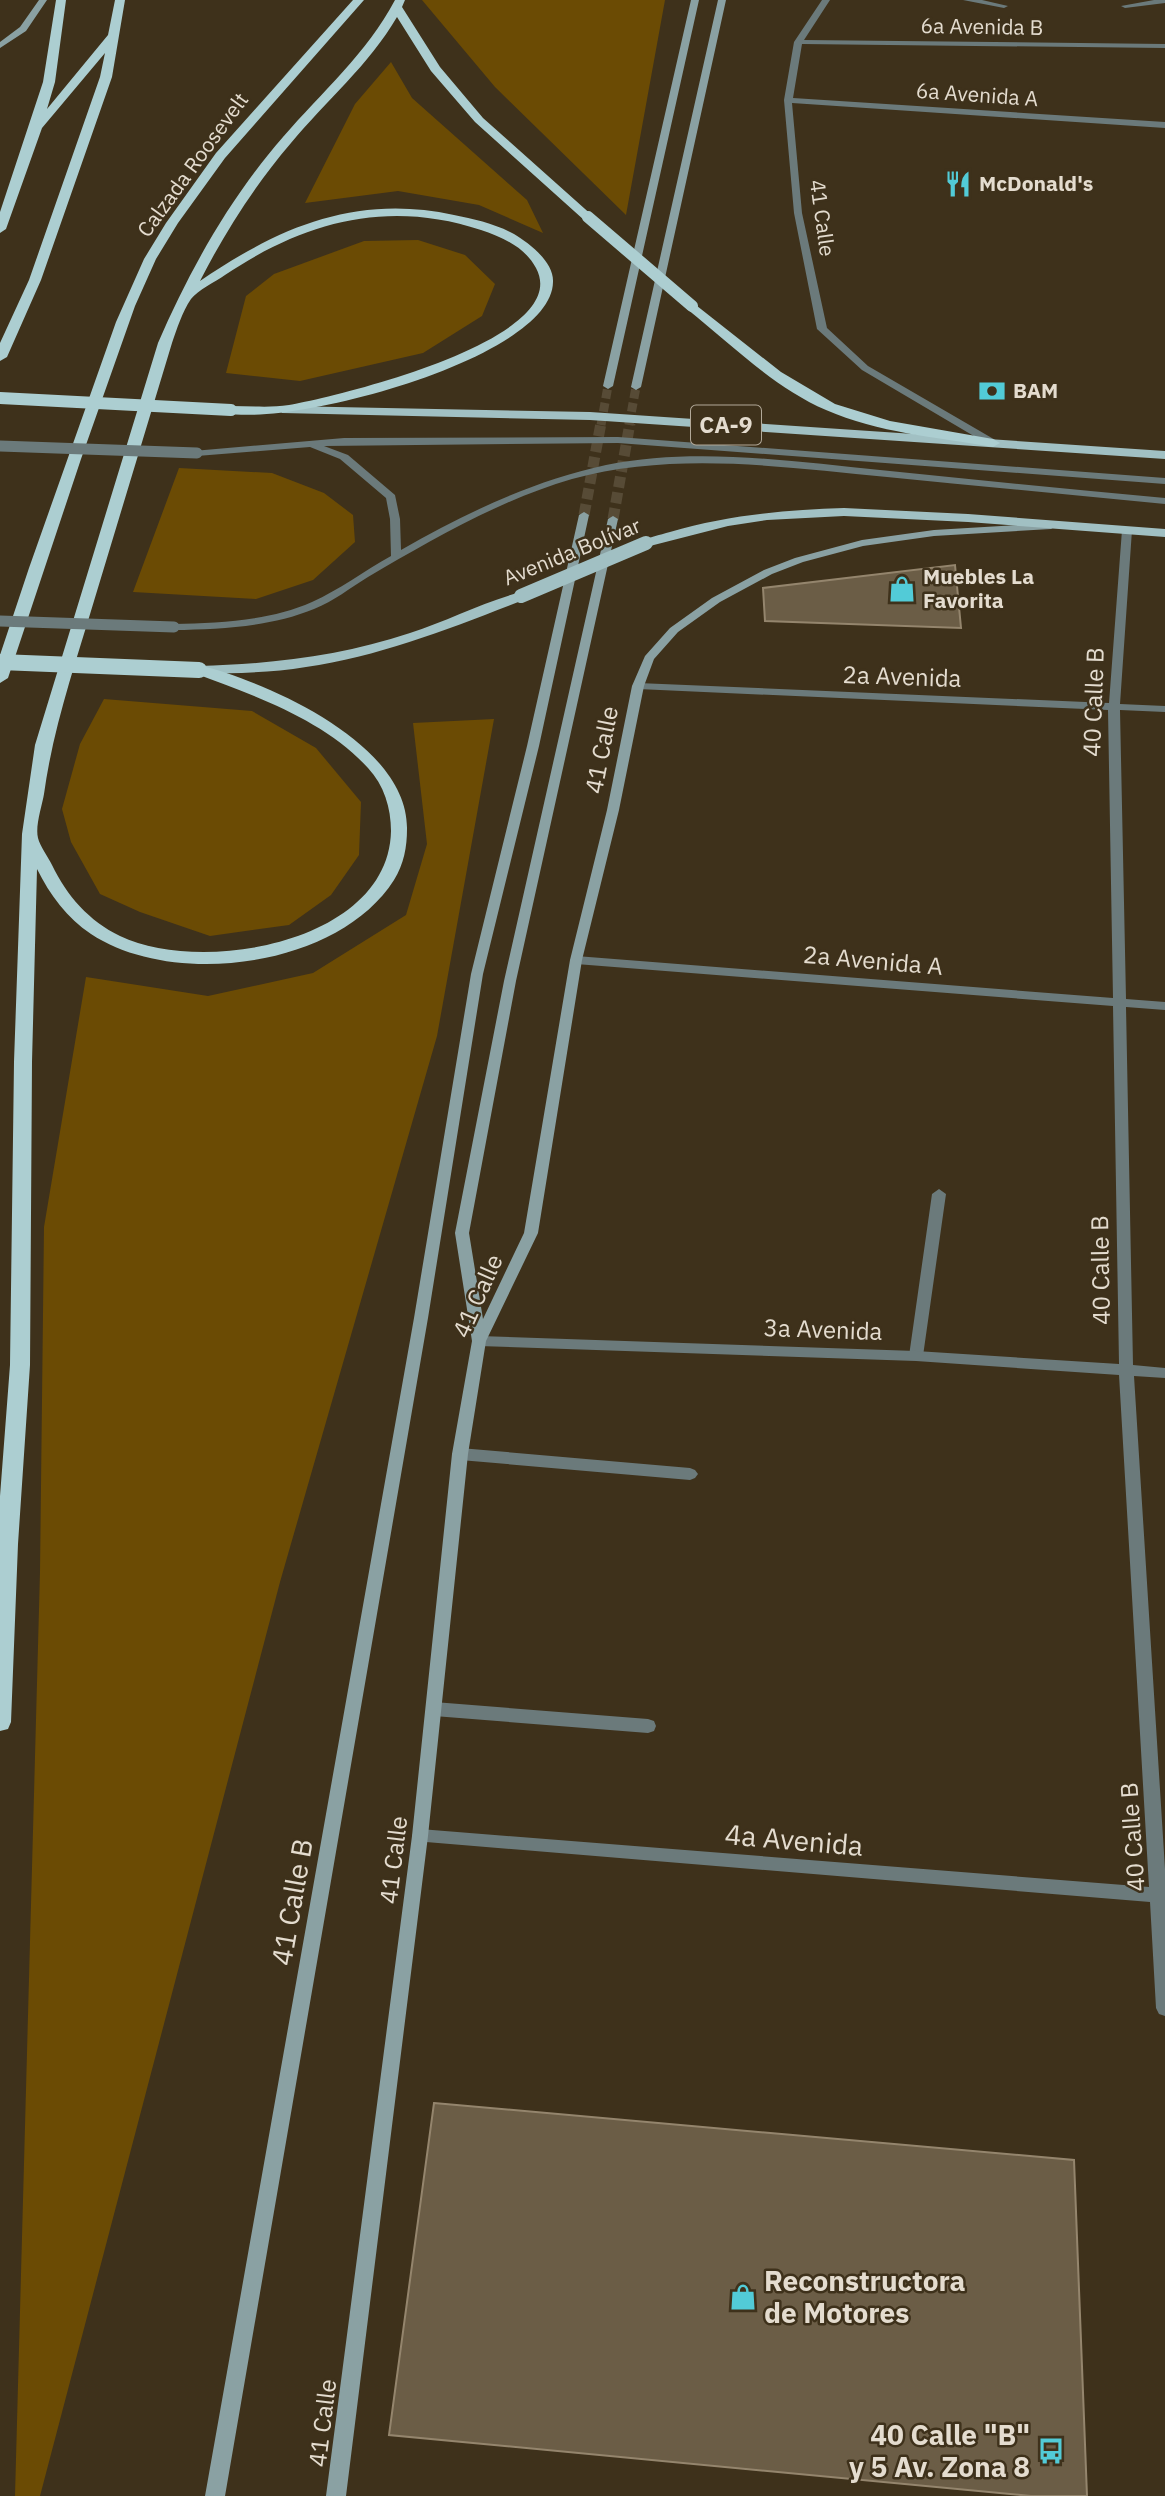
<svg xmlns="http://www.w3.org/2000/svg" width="1165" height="2496" viewBox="0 0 1165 2496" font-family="'IBM Plex Sans',sans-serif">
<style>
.green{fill:#6b4b04}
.building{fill:#6b5d46;stroke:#94856d;stroke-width:2}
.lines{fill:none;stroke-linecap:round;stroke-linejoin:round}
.secondary-tunnel-far1{stroke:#574b36;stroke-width:9;stroke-dasharray:9 4.5;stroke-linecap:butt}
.secondary-tunnel{stroke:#574b36;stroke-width:11;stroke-dasharray:11 5;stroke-linecap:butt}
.service{fill:#6b7a7b;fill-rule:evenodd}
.minor{fill:#6b7a7b;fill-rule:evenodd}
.secondary{fill:#8aa1a3;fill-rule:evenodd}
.primary{fill:#a1c0c3;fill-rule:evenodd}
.trunk{fill:#acced1;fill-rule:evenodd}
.service-bridge{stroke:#6b7a7b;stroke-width:11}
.primary-bridge{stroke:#a1c0c3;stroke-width:14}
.trunk-bridge-far1{stroke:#acced1;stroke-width:12}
.trunk-bridge{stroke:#acced1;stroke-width:16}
.labels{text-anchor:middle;stroke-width:5;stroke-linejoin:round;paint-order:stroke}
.far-street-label{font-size:21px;fill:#e4dccf;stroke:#3e311b}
.far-poi-label{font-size:21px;font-weight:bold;fill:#e4dccf;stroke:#3e311b;text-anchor:start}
.shield{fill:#3e311b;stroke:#b2a999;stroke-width:2}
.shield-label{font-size:23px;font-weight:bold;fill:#e4dccf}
.street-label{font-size:24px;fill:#e4dccf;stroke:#3e311b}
.near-street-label{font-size:28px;fill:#e4dccf;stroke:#3e311b}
.near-poi-label{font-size:28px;font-weight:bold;fill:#e4dccf;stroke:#3e311b;text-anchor:start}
</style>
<rect width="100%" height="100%" fill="#3e311b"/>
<!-- green -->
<path class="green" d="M422,0H665L626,215L495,87Z
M391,62L412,98L527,200L543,233L479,205L398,191L305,203L355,104Z
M418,240L465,255L495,284L482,316L423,353L300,381L226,373L246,296L274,274L364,241Z
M179,468L272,473L324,493L353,515L355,542L313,580L256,599L133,592Z
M104,699L252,711L316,748L361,802L359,855L331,895L289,925L210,936L140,912L100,894L71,842L62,809L80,744Z
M494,719L437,1036L280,1582L40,2496H15L40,1572L44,1227L86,977L208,996L313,973L406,915L427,844L413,723Z"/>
<!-- building -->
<path class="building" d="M955,565L961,628L765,621L763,588Z
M434,2103L1074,2160L1087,2496H1031L389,2435Z"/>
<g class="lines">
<!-- secondary-tunnel-far1 -->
<path class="secondary-tunnel-far1" d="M601,425L608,386
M629,425L636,387"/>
<!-- secondary-tunnel -->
<path class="secondary-tunnel" d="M584,515L601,423
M613,519L630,423"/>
<!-- service -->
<path class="service" d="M963,0H982L1008,6L1004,8Z
M1154,0H1165V3L1125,8L1121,6Z
M618,437L1165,478V484L618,443L324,446L348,455L395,495L400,519L401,550C466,513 532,481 606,465C695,447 790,461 880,470C975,480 1070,489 1165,498V504C1072,495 979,486 887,477C782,467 675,451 572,479C500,500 431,540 368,577C350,588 334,601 314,609C270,627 221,629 174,630L169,627L174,624C220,623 269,621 312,602C339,590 364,571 391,556L390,519L386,498L340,459L310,447L197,456L192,453L193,451L344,438Z
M939,1189L946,1194L923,1356L921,1360H911L909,1356L932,1194Z
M460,1448L690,1468L695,1470L698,1474L695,1478L690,1480L460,1460L455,1458L452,1454L455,1450Z
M434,1702L648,1719L654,1721L656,1726L654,1731L648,1733L434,1716L428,1714L426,1709L428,1704Z"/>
<!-- minor -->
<path class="minor" d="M822,0H830L804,40L1165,44V48L802,44L793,98L1165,122V128L792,103L802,213L827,328L868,366L997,441V445H989L862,370L817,329L794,213L784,100L794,42Z
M1127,527L1132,530L1120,704L1165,706V712L1120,710L1126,999L1165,1002V1010L1126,1007L1133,1365L1165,1368V1378L1134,1376L1165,1869V2016L1159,2014L1156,2008L1150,1902L414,1841L412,1836L414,1831L420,1829L1149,1887L1119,1375L916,1361L479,1346L474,1345L472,1341L474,1337L479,1336L916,1351L1119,1364L1113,1006L576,964L570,960L576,956L1113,998L1108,710L638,689L632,686L638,683L1109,703L1122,530Z"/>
<!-- secondary -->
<path class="secondary" d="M39,0H47L26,31L0,48V42L20,27Z
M691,0H699L613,386L608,389L603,386Z
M718,0H726L641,387L636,390L631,387Z
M584,512L589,515L539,746L483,974L428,1318L225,2496H205L414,1318L471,974L527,746L579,515Z
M613,516L618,519L516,981L469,1233L483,1319L524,1233L570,960L607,810L632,686L645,656L670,628L712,598L764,570L795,558L862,540L934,530L1051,523L1056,526L1051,529L934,536L863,546L803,562L772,574L720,602L678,632L654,659L644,686L619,810L582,960L538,1233L486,1341L468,1454L428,1836L346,2496H326L412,1836L452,1454L472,1341L455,1233L504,981L608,519Z"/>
<!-- primary -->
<path class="primary" d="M286,406L590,412L1165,451V459L590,420L282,413L280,410Z
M844,508L968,514L1165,529V537L968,522L844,516L767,520L728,526L646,547L639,543C647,537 660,535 670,532C727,515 785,510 844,508Z
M521,592L526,593V599C454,627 382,656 306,667C271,673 235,673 199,674L192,670L199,666C272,664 341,656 410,633C447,621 483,602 521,592Z"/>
<!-- trunk -->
<path class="trunk" d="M56,0H66L55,82L47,109L108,35L115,0H125L112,77L41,280L7,357L0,361V343L29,280L100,77L105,53L42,128L6,229L0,233V212L43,82Z
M353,0H364L225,158L178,223L156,259L135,306L81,459L8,678L0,683V655L29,568L116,322L144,259L166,223L216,153Z
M395,0H405L402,7L440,67L483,118L594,217L584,220L475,122L431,71L397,17C369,65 326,101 291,143C255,185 225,232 200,281C279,227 356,194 454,215C474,219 496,224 514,234C529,243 554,262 553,282C552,359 289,427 226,413V407L231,406C250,406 270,408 289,405C334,397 575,340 536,268C525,247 502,237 481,230C387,199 304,222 225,275C215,282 198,290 191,299C182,312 177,329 172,343C146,429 120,515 94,601C75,665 53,728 44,794C42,806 35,826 38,838C40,846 48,857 52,865C67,896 89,921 120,936C202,975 389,943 391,831C391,808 384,785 368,768C323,719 255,696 194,673L191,670L194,667L199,665C270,683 408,744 407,829C407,847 404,864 394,880C339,967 174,989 91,934C67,918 50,895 37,869L32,1062L30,1365L18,1544L11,1722L8,1729L0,1731V1496L10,1365L14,1062L22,834L35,745L158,343C190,269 230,198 283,137C322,92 367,53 395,0Z
M692,302L781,372L835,404L890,421L993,439L1000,443L993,447C937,437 878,433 826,410C773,387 731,344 687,309L686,306Z"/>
<!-- service-bridge -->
<path class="service-bridge" d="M0,446L197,453
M0,621L174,627"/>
<!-- primary-bridge -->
<path class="primary-bridge" d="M521,596L646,543"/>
<!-- trunk-bridge-far1 -->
<path class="trunk-bridge-far1" d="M588,217L692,306
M0,398L231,410"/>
<!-- trunk-bridge -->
<path class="trunk-bridge" d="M0,662L199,670"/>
</g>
<!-- icons -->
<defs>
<g id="restaurant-bare" transform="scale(2.1)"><path d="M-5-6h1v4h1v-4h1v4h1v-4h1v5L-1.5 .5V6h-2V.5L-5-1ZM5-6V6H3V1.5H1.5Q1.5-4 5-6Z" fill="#52cbd7" stroke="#3e311b" stroke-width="2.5" paint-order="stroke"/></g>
<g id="bank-bare" transform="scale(2.1)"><path d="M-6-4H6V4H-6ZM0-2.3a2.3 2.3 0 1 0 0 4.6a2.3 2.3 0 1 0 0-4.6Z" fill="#52cbd7" stroke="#3e311b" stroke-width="2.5" paint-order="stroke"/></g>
<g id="shop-bare" transform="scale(2.1)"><path d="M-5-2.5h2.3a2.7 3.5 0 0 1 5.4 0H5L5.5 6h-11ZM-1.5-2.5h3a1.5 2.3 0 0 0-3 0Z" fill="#52cbd7" stroke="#3e311b" stroke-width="2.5" paint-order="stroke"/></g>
<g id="bus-bare" transform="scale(2.1)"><path d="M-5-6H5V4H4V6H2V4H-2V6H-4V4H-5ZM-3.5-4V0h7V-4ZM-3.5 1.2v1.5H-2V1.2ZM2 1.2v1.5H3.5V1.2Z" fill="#52cbd7" stroke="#3e311b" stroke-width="2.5" paint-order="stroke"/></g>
</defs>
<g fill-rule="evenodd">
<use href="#restaurant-bare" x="958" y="184"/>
<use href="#bank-bare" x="992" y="391"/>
<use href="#shop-bare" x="902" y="589"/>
<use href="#shop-bare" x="743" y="2297"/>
<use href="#bus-bare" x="1051" y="2451"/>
</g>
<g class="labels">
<!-- far-street labels -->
<g class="far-street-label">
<text transform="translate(982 27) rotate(1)" y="7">6a Avenida B</text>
<text transform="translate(977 95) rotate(4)" y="7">6a Avenida A</text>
<text transform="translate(193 165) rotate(-54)" y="7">Calzada Roosevelt</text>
<text transform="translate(822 218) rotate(82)" y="7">41 Calle</text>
<text transform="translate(572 552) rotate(-22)" y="7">Avenida Bolívar</text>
</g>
<!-- far-poi labels -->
<g class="far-poi-label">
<text x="979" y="191">McDonald's</text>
<text x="1013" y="398">BAM</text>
<text x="923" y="584">Muebles La<tspan x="923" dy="24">Favorita</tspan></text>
</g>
<!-- shield labels -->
<rect class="shield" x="691" y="405.5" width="70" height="39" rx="5"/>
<g class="shield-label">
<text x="726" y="433">CA-9</text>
</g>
<!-- street labels -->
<g class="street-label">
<text transform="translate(902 677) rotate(2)" y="8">2a Avenida</text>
<text transform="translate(1094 702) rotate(-88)" y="8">40 Calle B</text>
<text transform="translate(602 750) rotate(-79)" y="8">41 Calle</text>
<text transform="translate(873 961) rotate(5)" y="8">2a Avenida A</text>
<text transform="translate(1101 1270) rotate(-91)" y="8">40 Calle B</text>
<text transform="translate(478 1296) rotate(-66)" y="8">41 Calle</text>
<text transform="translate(823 1330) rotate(2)" y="8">3a Avenida</text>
<text transform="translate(1133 1837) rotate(-94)" y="8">40 Calle B</text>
<text transform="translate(394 1860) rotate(-83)" y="8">41 Calle</text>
<text transform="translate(323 2423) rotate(-83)" y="8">41 Calle</text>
</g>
<!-- near-street labels -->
<g class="near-street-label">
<text transform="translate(794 1840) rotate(5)" y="10">4a Avenida</text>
<text transform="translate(292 1902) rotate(-80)" y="10">41 Calle B</text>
</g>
<!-- near-poi labels -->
<g class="near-poi-label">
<text x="764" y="2291">Reconstructora<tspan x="764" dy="32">de Motores</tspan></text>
<text x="1030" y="2445" text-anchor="end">40 Calle "B"<tspan x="1030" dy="32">y 5 Av. Zona 8</tspan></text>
</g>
</g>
</svg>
